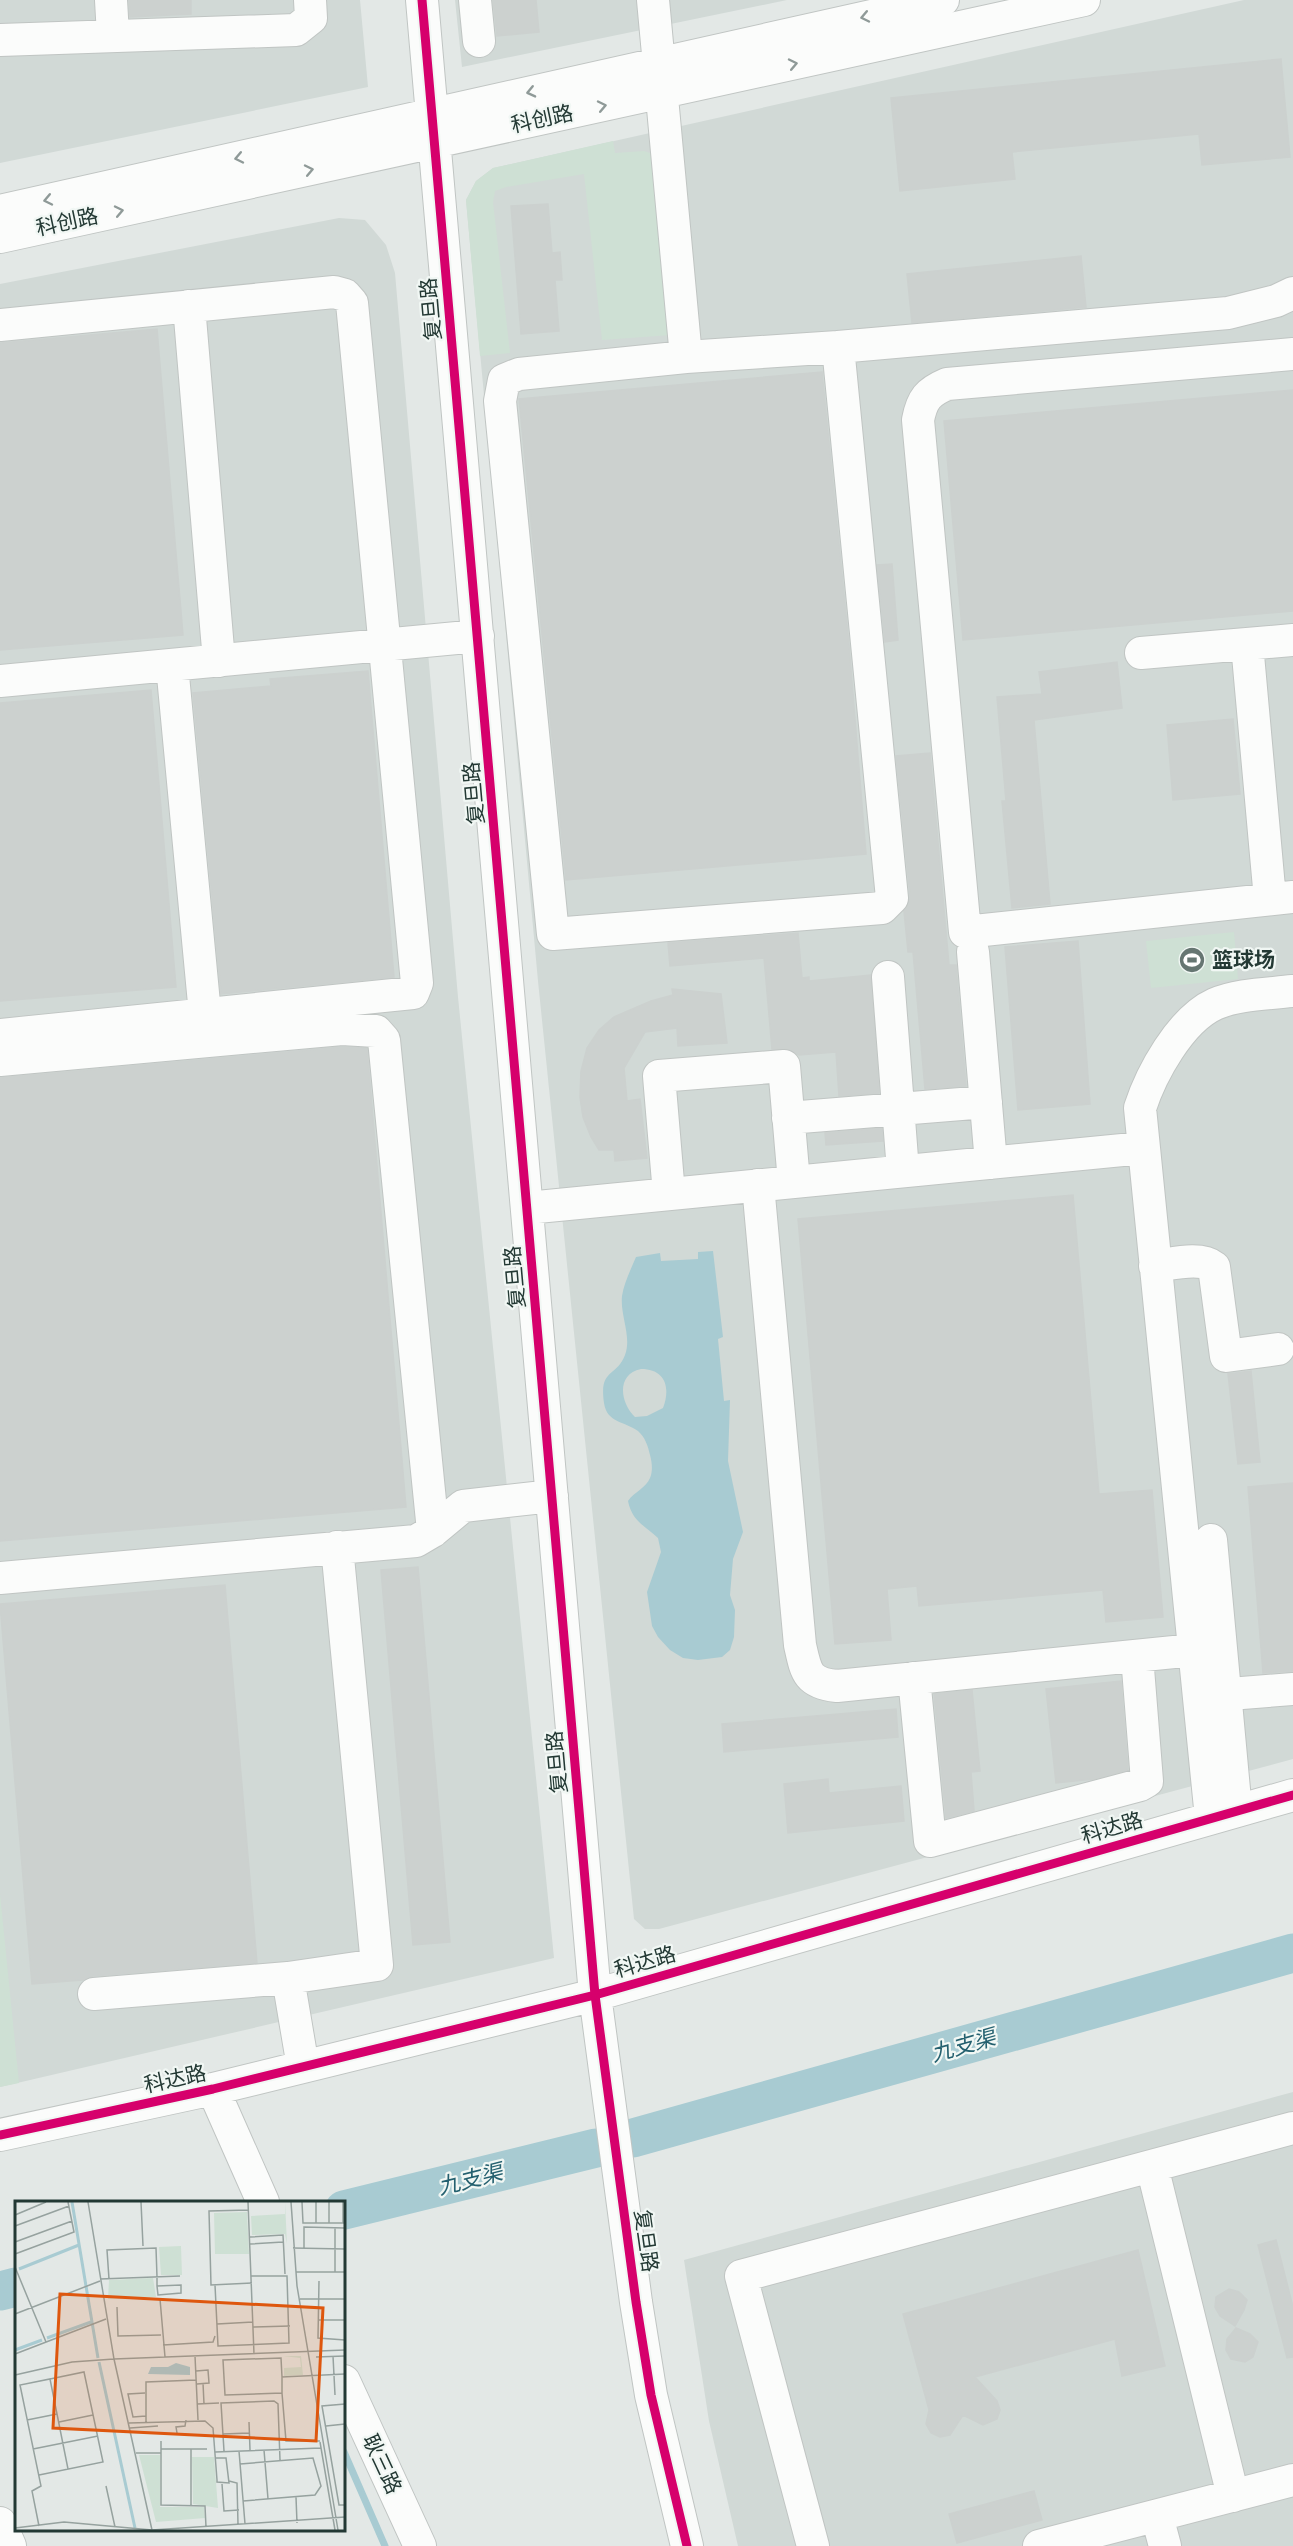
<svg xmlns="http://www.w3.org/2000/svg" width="1293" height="2546" viewBox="0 0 1293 2546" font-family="Arial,'Noto Sans SC',sans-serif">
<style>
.built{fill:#d1d9d6}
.green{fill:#cee0d4}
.water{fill:#a8cbd2;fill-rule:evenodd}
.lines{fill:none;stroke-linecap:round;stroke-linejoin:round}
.stream{stroke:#a8cbd2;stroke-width:7}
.river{stroke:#a8cbd2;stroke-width:39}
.building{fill:#ccd1cf;stroke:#ccd1cf;stroke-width:1.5}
.minor-casing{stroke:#c0c5c3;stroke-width:34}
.minor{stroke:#fbfcfb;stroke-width:32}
.cycleway-casing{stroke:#f1f7f4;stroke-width:13}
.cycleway{stroke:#d6006c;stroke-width:9}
.oneway{stroke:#8f9a98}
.labels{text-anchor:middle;stroke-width:4.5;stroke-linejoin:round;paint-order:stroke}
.street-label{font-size:21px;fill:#233934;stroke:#f1f7f4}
.poi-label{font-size:21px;font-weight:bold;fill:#233934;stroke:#f1f7f4;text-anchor:start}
.water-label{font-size:22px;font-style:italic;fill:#24606f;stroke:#f1f7f4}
.inset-river{fill:none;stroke:#a8cbd2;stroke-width:3}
.inset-road{fill:none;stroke:#96a29f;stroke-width:1.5}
.view{fill:#de570e;fill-opacity:0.15;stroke:#de570e;stroke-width:3}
.inset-edge{fill:none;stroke:#233934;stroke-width:3}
</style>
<rect width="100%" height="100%" fill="#e3e8e6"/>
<!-- built -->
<path class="built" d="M0,0H360L368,87L0,163Z
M455,0H787L462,67Z
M1244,0H1293V1759L659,1929H645L634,1919L538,981L466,200L476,181L493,168Z
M339,218L365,220L386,245L395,273L458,997L554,1958L0,2087V284Z
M1293,2092V2546H738L709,2421L684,2260Z"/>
<!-- green -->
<path class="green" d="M613,141L615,153L644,151L653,154L671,335L602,340L584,174L506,187L495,191L493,202L510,353L480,356L466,200L476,181L493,168Z
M1234,932L1238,979L1151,988L1146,941Z
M0,1894L19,2083L0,2087Z"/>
<!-- water -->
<path class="water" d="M713,1251L723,1337L718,1339L724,1401L730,1400L728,1461L743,1532L733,1559L730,1595L735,1610L734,1637L730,1650L722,1657L698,1660L683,1658L670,1650L658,1637L652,1626L647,1592L661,1552L658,1538C644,1525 632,1521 628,1501C634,1492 646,1488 650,1478C653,1471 652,1462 650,1455C648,1446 645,1437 638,1431C624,1421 607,1423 604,1403C599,1368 616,1378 625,1355C632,1336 620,1316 622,1296C624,1283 631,1269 636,1257L660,1253L661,1261L698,1259V1252ZM641,1369C665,1369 671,1387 663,1408L647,1416L635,1417C620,1403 616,1374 641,1369Z"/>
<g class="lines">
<!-- stream -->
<path class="stream" d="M344,2452L385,2546"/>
<!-- river -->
<path class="river" d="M633,2138L1293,1953
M344,2210L596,2148
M0,2291L16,2287"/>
</g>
<!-- building -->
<path class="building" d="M129,0H191V14L130,17Z
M493,0H536L539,32L497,36Z
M1281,59L1290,157L1202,165L1199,134L1012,152L1015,179L900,191L891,98Z
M548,204L552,253L560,252L562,280H555L559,331L521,334L511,206Z
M1081,256L1086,307L912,323L907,274Z
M157,329L183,635L0,650V343Z
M822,372L849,645L866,854L566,880L519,399Z
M1293,390V611L963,640L944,421Z
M892,564L898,640L885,642L877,565Z
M1117,662L1122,708L1034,720L1050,904L1012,908L1002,801H1006L997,697L1042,694L1039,672Z
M368,671L394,977L221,994L193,693L271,686L270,679Z
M151,690L176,987L0,1001V703Z
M1233,719L1240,794L1173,800L1167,725Z
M930,753L949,965H956L966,1086L925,1089L913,952H908L904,911L910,896L896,756Z
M798,933L802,978L809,977V981L871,975L879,1093L839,1096L836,1052L799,1055L791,1050L772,1049L764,958L670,966L668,943Z
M1078,941L1090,1104L1018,1110L1005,947Z
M672,989L721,994L727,1043L678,1046L677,1028L645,1032L624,1068L627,1101L640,1099L647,1158L615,1161L614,1150H599L591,1137L583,1117L580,1097L581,1071L587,1048L599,1030L614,1017L651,1001L673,995Z
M342,1047L367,1048L406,1507L0,1541V1078Z
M882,1128L883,1141L826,1145L825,1133Z
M1073,1195L1099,1494L1152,1490L1163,1617L1106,1622L1103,1590L919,1606L917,1586L887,1589L891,1640L835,1644L798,1219Z
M1251,1371L1260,1462L1238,1464L1228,1374Z
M1293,1483V1671L1263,1673L1248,1487Z
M418,1567L450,1942L413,1945L381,1570Z
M225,1585L257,1963L93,1976L83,1980L32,1984L0,1604Z
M1121,1681L1128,1770L1094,1779L1056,1783L1046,1689Z
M972,1690L980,1771L971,1772L974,1811L946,1818L934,1694Z
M896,1709L898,1737L724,1752L722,1724Z
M828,1779L829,1793L901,1786L904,1821L788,1833L784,1784Z
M1276,2240L1293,2307V2357L1287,2358L1258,2245Z
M1138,2250L1165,2366L1122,2376L1115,2339L975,2377L997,2401L1000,2410L997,2419L983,2425L963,2415L950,2435L940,2437L931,2433L926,2424L929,2410L903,2314Z
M1229,2289L1239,2292L1247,2300L1244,2310L1235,2326L1220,2316L1215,2307L1216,2297Z
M1236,2328L1250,2334L1258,2342L1253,2357L1245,2362L1231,2359L1226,2350L1227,2339Z
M1034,2491L1042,2520L957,2543L949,2514Z"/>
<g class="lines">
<!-- minor casing -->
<g class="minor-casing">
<path id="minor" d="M111,0L113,35
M422,0L595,1995L636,2302L651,2395L687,2546
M475,0L479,41
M653,0L686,357L519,374L504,380L500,401L553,934L882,908L892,898L838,347L686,357
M0,40L296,30L311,18L310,0
M0,211L943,0
M0,237L1084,0
M189,306L219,661
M0,325L334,292L345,295L352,303L417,983L413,993L0,1035
M838,347L1228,313L1276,301L1293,293
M1293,354L947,384C928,392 922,399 918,420L965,932L1293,897
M1247,644L1270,899
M1141,653L1293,640
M172,665L205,1014
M0,681L478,636
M973,952L991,1163
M888,977L903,1171
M0,1060L342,1029L376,1031L384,1040L433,1531
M788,1118L986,1102
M758,1185L800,1645C806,1672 807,1683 837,1686L1194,1650
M669,1194L659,1076L784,1066L794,1182
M527,1208L1143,1148
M1155,1266C1172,1264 1200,1256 1214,1267L1226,1356L1278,1349
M1211,1540L1236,1811
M0,1578L416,1541L433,1531L463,1506L552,1496
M914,1678L930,1841L1140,1785L1147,1781L1137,1656
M1242,1693L1293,1689
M1211,1818L1140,1108C1151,1074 1180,1020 1215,1004C1238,994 1268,994 1293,991
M288,1978L303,2067
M94,1994L288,1978L377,1965L337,1547
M213,2089L263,2202
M0,2135L213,2089L595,1995L1293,1795
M1152,2166L1233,2496
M344,2381L420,2546
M1157,2516L1165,2546
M0,2523L10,2546
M813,2546L741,2276L1293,2128
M1039,2546L1293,2480"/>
</g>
<!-- minor -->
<use href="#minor" class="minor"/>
<!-- cycleway casing -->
<g class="cycleway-casing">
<path id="cycleway" d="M422,0L595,1995L636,2302L651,2395L687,2546
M0,2135L213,2089L595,1995L1293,1795"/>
</g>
<!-- cycleway -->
<use href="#cycleway" class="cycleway"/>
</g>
<!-- one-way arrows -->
<defs><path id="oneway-chevron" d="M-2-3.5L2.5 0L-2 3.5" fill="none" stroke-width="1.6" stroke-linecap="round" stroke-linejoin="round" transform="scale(1.5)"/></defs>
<g class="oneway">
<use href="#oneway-chevron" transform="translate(865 17) rotate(168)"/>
<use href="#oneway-chevron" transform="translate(793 64) rotate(-12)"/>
<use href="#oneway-chevron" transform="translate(531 92) rotate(167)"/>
<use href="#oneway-chevron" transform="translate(602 106) rotate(-12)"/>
<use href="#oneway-chevron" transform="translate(239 158) rotate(168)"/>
<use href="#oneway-chevron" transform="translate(309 170) rotate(-12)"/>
<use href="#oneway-chevron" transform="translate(48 200) rotate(168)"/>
<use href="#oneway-chevron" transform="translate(119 211) rotate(-12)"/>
</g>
<!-- icons -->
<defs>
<g id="stadium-disc" transform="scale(1.35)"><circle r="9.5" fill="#667672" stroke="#f1f7f4"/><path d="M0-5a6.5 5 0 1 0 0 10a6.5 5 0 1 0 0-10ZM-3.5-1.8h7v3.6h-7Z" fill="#fff"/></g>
</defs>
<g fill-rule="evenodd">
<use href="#stadium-disc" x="1192" y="960"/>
</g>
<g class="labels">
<!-- street labels -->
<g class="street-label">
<text transform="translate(542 119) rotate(-12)" y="7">科创路</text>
<text transform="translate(67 222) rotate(-12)" y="7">科创路</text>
<text transform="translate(431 309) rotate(-95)" y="7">复旦路</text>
<text transform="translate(474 793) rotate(-95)" y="7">复旦路</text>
<text transform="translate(515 1277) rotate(-95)" y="7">复旦路</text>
<text transform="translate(557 1762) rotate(-95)" y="7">复旦路</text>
<text transform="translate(1112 1828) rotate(-16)" y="7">科达路</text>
<text transform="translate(645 1962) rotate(-16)" y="7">科达路</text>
<text transform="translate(175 2079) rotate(-12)" y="7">科达路</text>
<text transform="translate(646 2241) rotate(82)" y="7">复旦路</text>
<text transform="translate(382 2464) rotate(65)" y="7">耿三路</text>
</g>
<!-- poi labels -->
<g class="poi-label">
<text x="1212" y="967">篮球场</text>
</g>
<!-- water labels -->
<g class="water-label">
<text transform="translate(963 2045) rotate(-16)" y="8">九支渠</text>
<text transform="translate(470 2179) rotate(-14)" y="8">九支渠</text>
</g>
</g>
<!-- overview -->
<g transform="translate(15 2201)">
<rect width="330" height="330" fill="#e3e8e6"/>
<path d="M270,1L272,43L270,33L237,34L236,15L270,13ZM232,11L234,53H200L199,12ZM166,45L167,74H146L144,46ZM138,77L141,96L93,98L94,79ZM268,155H286L288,174L269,175V167L286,166L285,157ZM124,254H145V306H189L190,317L141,321ZM177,256H199L203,307L178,303Z" fill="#cee0d4"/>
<path d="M161,162L175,166V174L133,173L136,166H153Z" fill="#a8cbd2"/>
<path class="inset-river" d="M57,1L83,157M4,68L64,44M32,137L76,121M0,149L27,139M84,161L120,327"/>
<path class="inset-road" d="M73,1L99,158L137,329M126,1L128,45M233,1L239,153M276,1L282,85L323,329M287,1L288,22H330M301,1V22M314,1V22M328,1V22M234,9L194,10L196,84L237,82M0,14L31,1M0,25L54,5M320,27V71M235,36L268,34L270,73M0,41L57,20M235,43L268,41M278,47L330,48M289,47V26L330,27M0,53L59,31L53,1M0,66L31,141M281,71H330M85,78L165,75M94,78L92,49L141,47L142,76V85L143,94L166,92V84L142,85M304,80L303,137L330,139M200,84L203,145L274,142L272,75H236M145,98L150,156M285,98H330M102,106L103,135L146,134M0,113L85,80M303,119H330M202,123L238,121M238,126L275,125M148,144L198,141L200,135M0,153L91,118M180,155L183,219M318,155L320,194M301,156L330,155M181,170L193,169L194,182L182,183M0,174L57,161L99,158L330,149M267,176V192L210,194L208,159L266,157L267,176L330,173M188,182L189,203M130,192L113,193L118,216L131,215M267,192L271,240H305M182,203L204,202M330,203L307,205L324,304H330M12,219L42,213M44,221L78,214M131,221V181L181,179M234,221L235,249M114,222L190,220L198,227L202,279V281L214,282L211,257H200M311,225L330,223M115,227L143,225M162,232L161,226L170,225L171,219M208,233L234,232M146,240V304L190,305L191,326M305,241L320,329M18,248L83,235M146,248H192M176,248V305M249,249L253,298M209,250L206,202L259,200L263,203L265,259M224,250L230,323M200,251L306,247M121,252H146M225,263L298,257L306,285L300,294L228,300M24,274L88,261L69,171L35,178M214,280L222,282L223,323M207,283L209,310L224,309M91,285L100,326M281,296L282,322M24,325L17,290L26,285L5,184L35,178L53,268M0,327L49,321L137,329L330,316"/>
<path class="view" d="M45,93L308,107L301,240L38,227Z"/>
<rect width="330" height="330" class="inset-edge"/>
</g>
</svg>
